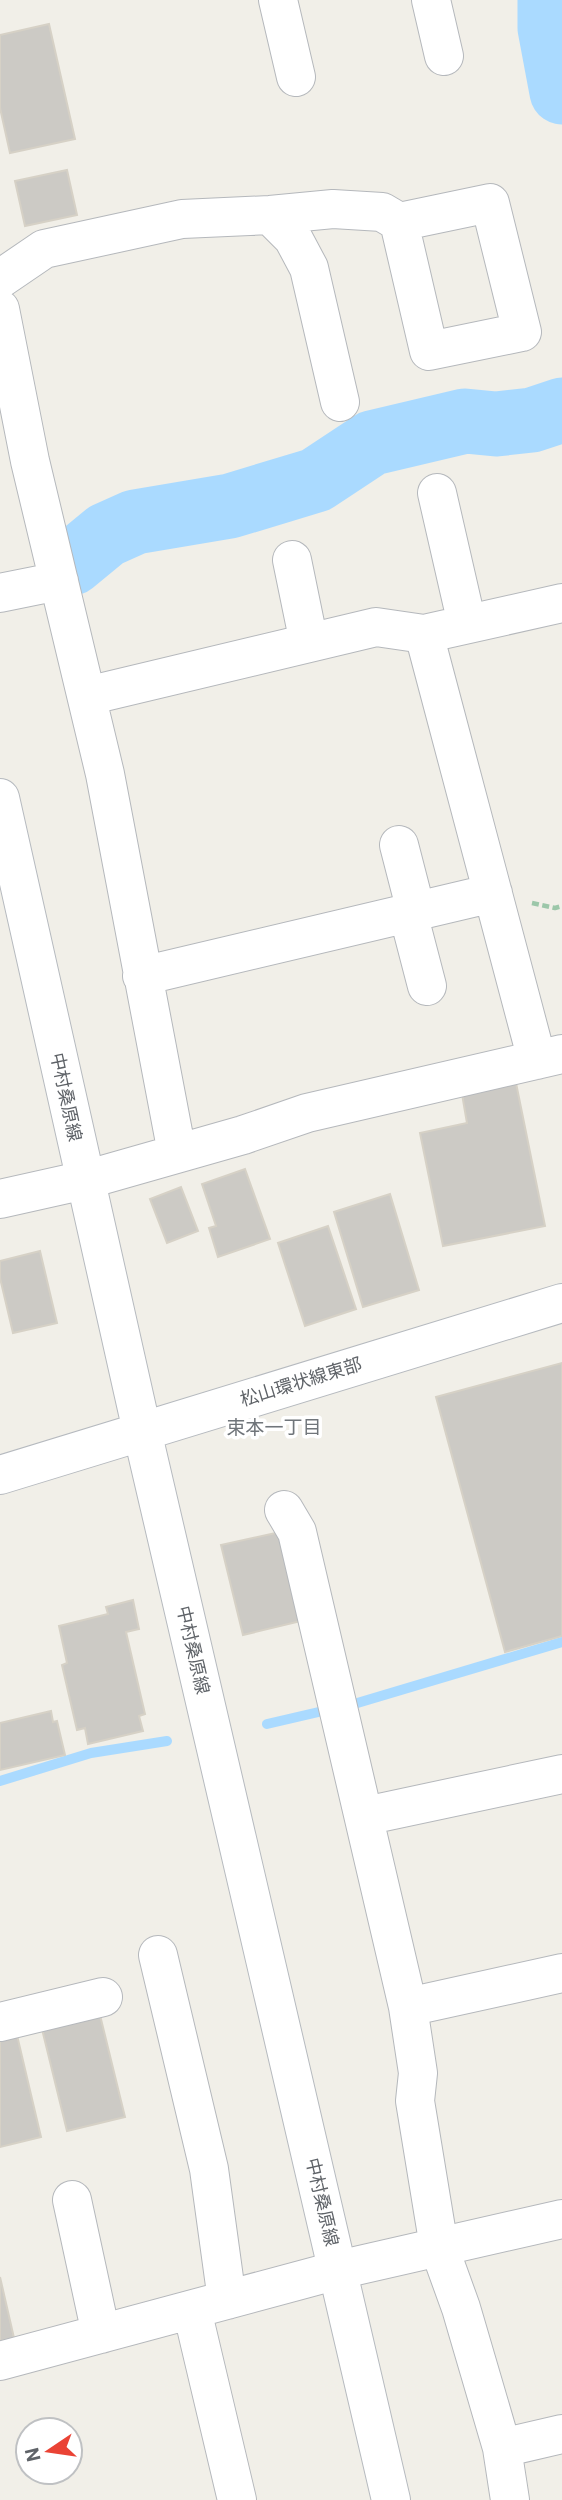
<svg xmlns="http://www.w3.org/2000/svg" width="562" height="2500" viewBox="0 0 562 2500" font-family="Roboto,'Noto Sans JP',sans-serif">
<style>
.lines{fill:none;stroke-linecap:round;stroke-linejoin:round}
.stream{stroke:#aadaff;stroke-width:10}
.river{stroke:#aadaff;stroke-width:65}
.building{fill:#cccac5;stroke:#d6d1c6;stroke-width:2}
.street-casing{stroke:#b5b8bc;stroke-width:40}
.secondary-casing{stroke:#b6babf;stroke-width:40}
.path{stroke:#9cc7a9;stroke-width:4.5;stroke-dasharray:7 3.5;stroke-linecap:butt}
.street{stroke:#fff;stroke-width:38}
.secondary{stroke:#fff;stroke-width:38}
.labels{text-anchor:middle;stroke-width:7;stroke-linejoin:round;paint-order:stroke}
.street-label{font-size:18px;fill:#5f6368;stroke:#fff}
.neighbourhood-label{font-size:19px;fill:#70757a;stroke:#fff}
</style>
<rect width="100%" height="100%" fill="#f1efe8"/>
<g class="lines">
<!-- stream -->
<path class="stream" d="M354,1704L562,1642
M267,1724L323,1711
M0,1781L91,1753L167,1741"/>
<!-- river -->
<path class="river" d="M550,0V28L562,92
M72,563L106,535L135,522L230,506L316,480L372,443L465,421L496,424L532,420L562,410"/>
</g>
<!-- building -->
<path class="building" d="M49,24L75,139L10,153L0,108V35Z
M67,170L77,215L25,226L15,181Z
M516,1083L545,1226L443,1246L420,1133L467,1123L462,1094Z
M245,1169L270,1239L218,1257L209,1228L216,1226L202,1184Z
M181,1187L198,1231L167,1243L150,1199Z
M390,1194L419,1290L363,1307L334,1212Z
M328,1226L356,1309L305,1326L278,1243Z
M40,1251L57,1323L13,1333L0,1278V1261Z
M562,1363V1636L505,1652L436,1397Z
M285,1531L305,1620L243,1635L221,1545Z
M133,1600L139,1629L126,1632L145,1714L139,1716L143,1731L88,1744L85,1728L77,1730L62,1665L67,1663L59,1626L108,1614L106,1607Z
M51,1711L53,1722L57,1721L65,1755L0,1770V1723Z
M99,2011L125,2117L67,2131L41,2025Z
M16,2031L41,2137L0,2147V2035Z
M0,2277L14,2338L0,2341Z"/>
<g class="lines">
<!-- street casing -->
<g class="street-casing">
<path id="street" d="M278,0L296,77
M431,0L444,56
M270,215L293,238L309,268L340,402
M0,279L44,249L182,219L270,215L333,209L382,212L399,222L490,203L522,332L429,351L399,222
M0,309L30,461L105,774L177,1153
M437,493L467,624
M292,560L309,643
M0,593L59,581
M424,634L562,603
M87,696L376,627L424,634L537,1060
M399,845L416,911
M408,913L427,986
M142,976L493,893
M0,1199L85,1180L243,1135L307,1113L562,1054
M284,1510L297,1532L408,2007L418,2073L415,2101L439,2247L461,2308L502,2448L510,2500
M365,1816L562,1774
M158,1955L209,2169L227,2300
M408,2007L562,1973
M0,2022L103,1997
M72,2200L101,2334
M192,2310L237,2500
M0,2361L338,2270L562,2219
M502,2448L562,2434"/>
</g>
<!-- secondary casing -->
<g class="secondary-casing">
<path id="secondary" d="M0,798L142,1431L391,2500
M0,1475L562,1303"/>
</g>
<!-- path -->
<path class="path" d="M532,903L555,908L562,906"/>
<!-- street -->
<use href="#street" class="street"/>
<!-- secondary -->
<use href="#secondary" class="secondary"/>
</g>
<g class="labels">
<!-- street labels -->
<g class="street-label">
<text transform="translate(66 1097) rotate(78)" y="6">中村桑原線</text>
<text transform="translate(301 1382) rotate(-17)" y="6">松山環状線東部</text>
<text transform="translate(193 1650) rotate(77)" y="6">中村桑原線</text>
<text transform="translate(322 2202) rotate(77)" y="6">中村桑原線</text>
</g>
<!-- neighbourhood labels -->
<g class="neighbourhood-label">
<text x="274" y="1434">束本一丁目</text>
</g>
</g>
<!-- north arrow -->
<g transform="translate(49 2451) rotate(257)"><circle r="33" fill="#ffffff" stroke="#bfc1c3" stroke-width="2"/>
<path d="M0-5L12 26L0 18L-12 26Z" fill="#ea4335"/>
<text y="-10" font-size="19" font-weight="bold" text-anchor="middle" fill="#5f6368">N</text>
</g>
</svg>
